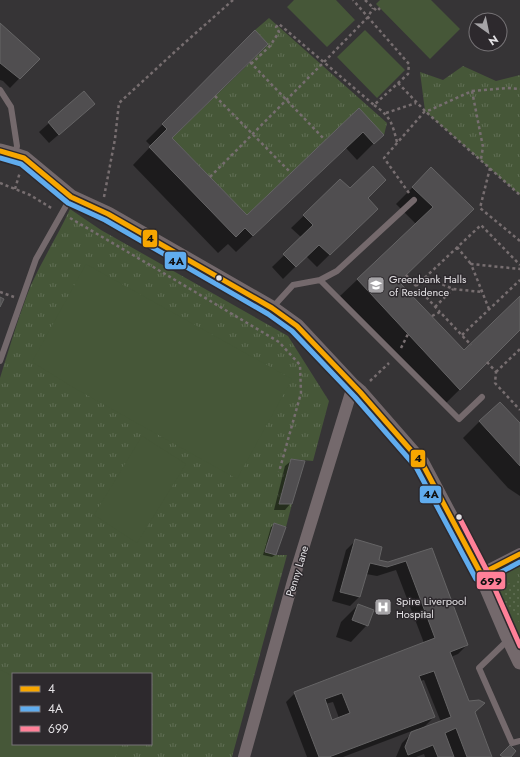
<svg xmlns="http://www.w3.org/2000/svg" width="520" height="757" viewBox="0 0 520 757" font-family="Jost,sans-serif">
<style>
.grass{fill:url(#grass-tufts);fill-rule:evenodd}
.garden{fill:url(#garden-dots)}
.pitch{fill:#465738}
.shadow{fill:#0007;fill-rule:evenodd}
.building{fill:#504e50;stroke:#656465;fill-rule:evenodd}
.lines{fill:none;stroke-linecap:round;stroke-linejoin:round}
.path{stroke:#776e70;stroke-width:2.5;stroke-dasharray:3 3;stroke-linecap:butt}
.service{stroke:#74696c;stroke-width:6}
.minor{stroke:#74696c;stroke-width:12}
.tertiary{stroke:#74696c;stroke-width:15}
.bus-1-casing{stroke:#2d292d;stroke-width:8}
.bus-2-casing{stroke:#2d292d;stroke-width:8}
.bus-3-casing{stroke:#2d292d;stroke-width:8}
.bus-1{stroke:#f7a600;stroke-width:5}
.bus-2{stroke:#60acee;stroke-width:5}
.bus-3{stroke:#ff8098;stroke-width:5}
.bus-dot{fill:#e3e1e4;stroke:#2d292d;stroke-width:1.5}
.labels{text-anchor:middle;stroke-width:3;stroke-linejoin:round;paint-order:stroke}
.poi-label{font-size:11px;fill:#e3e1e4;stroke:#2d292d;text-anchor:start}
.street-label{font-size:11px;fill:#e3e1e4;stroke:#2d292d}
.line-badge{stroke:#2d292d;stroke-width:1.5}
.pale-badge-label{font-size:11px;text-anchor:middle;font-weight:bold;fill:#111}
</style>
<defs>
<pattern id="grass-tufts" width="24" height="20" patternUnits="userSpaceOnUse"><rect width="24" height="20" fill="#465738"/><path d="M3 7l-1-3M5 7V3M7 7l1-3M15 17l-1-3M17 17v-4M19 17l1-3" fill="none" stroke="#616f55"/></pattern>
<pattern id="garden-dots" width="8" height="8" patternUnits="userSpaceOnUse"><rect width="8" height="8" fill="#465738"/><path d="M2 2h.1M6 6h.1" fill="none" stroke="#616f55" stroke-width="1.8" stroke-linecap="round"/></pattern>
</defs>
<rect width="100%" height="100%" fill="#363436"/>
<!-- grass -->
<path class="grass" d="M269,18L387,123L384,135L359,109L247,215L172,138L268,45L255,30Z
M463,66L496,81L520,75V195L425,111L420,72L443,80Z
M70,209L101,230L288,336L329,401L313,461L291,459L279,503L292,504L286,527L274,523L265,552L276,555H287L232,757H0V378C10,346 19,315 31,285C43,259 58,235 70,209ZM13,674H151V744H13Z
M520,554V662L481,574Z"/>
<!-- garden -->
<path class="garden" d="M520,578V624L497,591Z"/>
<!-- pitch -->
<path class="pitch" d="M294,0H336L355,20L327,47L287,7Z
M380,0H431L460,29L430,59L376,4Z
M365,30L405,70L377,98L337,57Z
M86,264L292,379L237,479L76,389L32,362Z
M142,436L186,464L137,543L94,515Z
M0,670L13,676V744H122L115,757H0Z"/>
<!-- shadow -->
<path class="shadow" d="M0,24L38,59L10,88L3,81L0,80Z
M255,32L171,138L247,216L359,110L382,135L357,160L346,148L236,252L228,244L218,253L133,165L151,146L146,141Z
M84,92L94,104L49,143L39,132Z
M431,169L472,209L398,282L464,352L520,297V330L443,406L340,296L416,224L396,204Z
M340,181L350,190L367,198L364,221L317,267L306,256L283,279L272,267L302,238L291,228Z
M480,421L520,424V496L508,488L463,438Z
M292,460L291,503L285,510H274L285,466Z
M274,524L275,555L272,557L263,555L271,527Z
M356,540L378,561L388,563L432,550L467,645L458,654L451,657L468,703L474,712L491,757H425L424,754L416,757H396L402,743L412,733L418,731L417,729L343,757H307L286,702L295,693L424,643L396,570L377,576L366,574L359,597L350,606L332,601L346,550ZM424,680L441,722L421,730L434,717L420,681ZM333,702L339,718L332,721L325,704Z
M358,605L367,625L351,642L336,637L341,622Z"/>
<!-- building -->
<path class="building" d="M0,23L40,59L20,79L0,63Z
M255,30L268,44L172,138L247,215L359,108L384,135L374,144L363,132L253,236L245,228L236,237L149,147L167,129L162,124Z
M84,91L95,104L59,135L48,122Z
M373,166L386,180L368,198L378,209L330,255L319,245L296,267L283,254L313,225L303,215L340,179L350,188Z
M431,167L474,209L399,282L464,350L520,296V330L460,390L357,279L433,207L412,187Z
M0,297L4,299L0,307Z
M500,402L520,423V466L479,421Z
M291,459L305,461L292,504H279Z
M274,523L286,527L276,555L265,552Z
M355,539L382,547L379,560L388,562L432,548L468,645L450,652L469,701L479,700L485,703L475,712L492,757H467L456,728L445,733L454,757H438L433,745L408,755L405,747L411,732L451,717L434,671L419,676L435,717L329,757H319L294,692L435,638L406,561L387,567L370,563L360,597L340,592ZM342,693L350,713L332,720L325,699Z
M358,604L374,610L368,626L352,620Z
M510,745L516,751L511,757H503L500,755Z"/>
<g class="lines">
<!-- path -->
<path class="path" d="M365,0L377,11L380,8
M250,62L325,140
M251,64L270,46L279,32L276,27L279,24L374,105L408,74L409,64L353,0
M398,83L425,111L430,110L472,91L483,147L481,159
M472,91L507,88L520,89
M215,96L291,173
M374,105C391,117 392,123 397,142
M386,113L416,103
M490,168L480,208L520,241
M210,177L324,62L368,17L373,8
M0,183L30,195L53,209
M15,189L20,172
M409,193L384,158L425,111L520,195
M104,197L115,139L119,103L180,47L233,0
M70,218L155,268L279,342L300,365L301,393L279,472
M457,247L471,264
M406,275L440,312
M426,277L453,289L482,292
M416,286L481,225L520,265
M0,292L14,297
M435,307L453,289
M489,309L471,264L520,269
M432,316L440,312L471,345
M462,335L520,280
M401,348L408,334
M487,362L496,372L495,383L520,410
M496,372L520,349
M370,381L389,363"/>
<!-- service -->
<path class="service" d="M0,90L11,107L17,146L15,155
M320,280L459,419L482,397
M272,308L293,285L320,280L337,271L414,200
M0,361L36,259L71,197
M508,640L479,668L512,743L520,741"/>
<!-- minor -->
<path class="minor" d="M481,574L520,554
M244,757L293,581L353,386"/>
<!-- tertiary -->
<path class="tertiary" d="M0,151L15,155L24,158L71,197L108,214L272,308L297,326L353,386L360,392L422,463L481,574L507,635L520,662"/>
<!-- bus-1 casing -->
<g class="bus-1-casing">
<path id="bus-1" d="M0,151L24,158L71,197L108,214L272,308L297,326L360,392L422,463L481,574L520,554"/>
</g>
<!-- bus-2 casing -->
<g class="bus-2-casing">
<path id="bus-2" d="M0,158L21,164L68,203L105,220L268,314L292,331L355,397L416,467L476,579L480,581H484L520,562"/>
</g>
<!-- bus-3 casing -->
<g class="bus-3-casing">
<path id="bus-3" d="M459,517L487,571L520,646"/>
</g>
<!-- bus-1 -->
<use href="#bus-1" class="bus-1"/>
<!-- bus-2 -->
<use href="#bus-2" class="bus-2"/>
<!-- bus-3 -->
<use href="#bus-3" class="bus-3"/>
</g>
<!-- icons -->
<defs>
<g id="university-square" transform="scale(0.9)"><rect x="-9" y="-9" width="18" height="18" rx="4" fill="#a6a4a7" stroke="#2d292d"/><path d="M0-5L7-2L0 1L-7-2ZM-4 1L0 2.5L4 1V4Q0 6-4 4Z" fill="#fff"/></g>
<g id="hospital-square" transform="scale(0.9)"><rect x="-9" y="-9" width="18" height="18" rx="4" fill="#a6a4a7" stroke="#2d292d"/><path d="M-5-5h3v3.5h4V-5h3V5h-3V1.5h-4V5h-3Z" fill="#fff"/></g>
</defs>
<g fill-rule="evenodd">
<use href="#university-square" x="376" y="285"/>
<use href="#hospital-square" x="383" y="607"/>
</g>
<!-- markers -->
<g class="bus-dot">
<circle cx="219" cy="278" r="3.5"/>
<circle cx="459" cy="517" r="3.5"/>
</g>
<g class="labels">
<!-- poi labels -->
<g class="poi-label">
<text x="389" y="283">Greenbank Halls<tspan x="389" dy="13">of Residence</tspan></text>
<text x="396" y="605">Spire Liverpool<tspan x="396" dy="13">Hospital</tspan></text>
</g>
<!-- street labels -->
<g class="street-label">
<text transform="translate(297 571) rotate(-73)" y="4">Penny Lane</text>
</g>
</g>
<g class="line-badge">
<rect x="142" y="229" width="16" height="19" rx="4" fill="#f7a600"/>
<rect x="164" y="251" width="23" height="19" rx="4" fill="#60acee"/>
<rect x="410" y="449" width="16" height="19" rx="4" fill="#f7a600"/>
<rect x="419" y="485" width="23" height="19" rx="4" fill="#60acee"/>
<rect x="476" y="571" width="30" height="19" rx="4" fill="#ff8098"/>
</g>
<g class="pale-badge-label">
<text x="150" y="242">4</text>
<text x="176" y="265">4A</text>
<text x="418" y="462">4</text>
<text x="431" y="498">4A</text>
<text x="491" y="585">699</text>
</g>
<!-- legend -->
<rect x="12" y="673" width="140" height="72" fill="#2d292d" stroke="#767376"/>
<rect x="20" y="686" width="20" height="6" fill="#f7a600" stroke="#767376"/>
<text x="48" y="693" font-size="12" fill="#e3e1e4">4</text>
<rect x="20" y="706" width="20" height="6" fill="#60acee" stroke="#767376"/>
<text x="48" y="713" font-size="12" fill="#e3e1e4">4A</text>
<rect x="20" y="726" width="20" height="6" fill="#ff8098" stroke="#767376"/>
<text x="48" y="733" font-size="12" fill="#e3e1e4">699</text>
<!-- north arrow -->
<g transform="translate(488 32) rotate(147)"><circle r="19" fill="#2d292d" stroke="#767376"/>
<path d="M0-3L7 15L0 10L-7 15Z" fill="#a6a4a7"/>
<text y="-6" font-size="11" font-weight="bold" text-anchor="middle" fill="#e3e1e4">N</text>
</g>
</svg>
